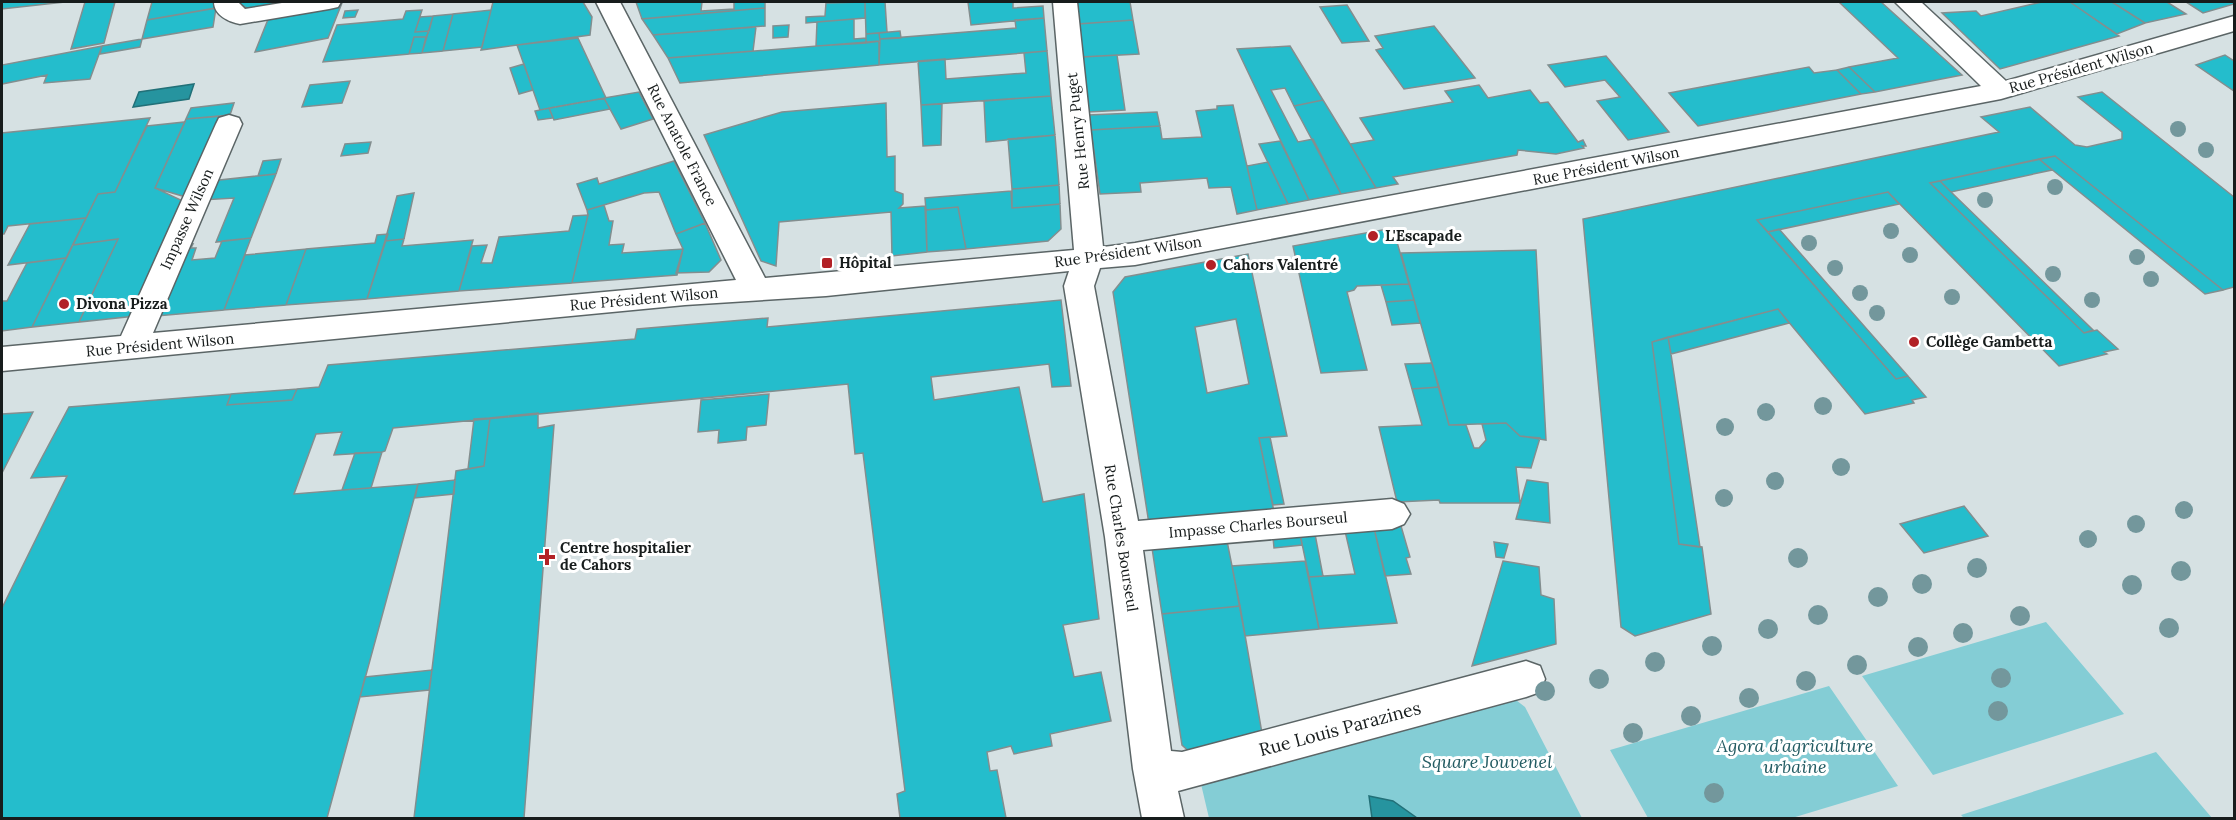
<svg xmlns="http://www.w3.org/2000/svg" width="2236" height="820" viewBox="0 0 2236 820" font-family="Lora,serif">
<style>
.green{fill:#84cdd5}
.water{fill:#26949f;stroke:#227078;stroke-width:1.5}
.building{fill:#24bdcc;stroke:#838e8f;stroke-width:1.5;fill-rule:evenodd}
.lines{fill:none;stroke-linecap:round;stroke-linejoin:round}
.minor-casing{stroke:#5b6566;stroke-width:3}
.minor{fill:#fff;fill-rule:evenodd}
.tree{fill:#73979c}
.poi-dot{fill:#b22126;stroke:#fff;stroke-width:2}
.labels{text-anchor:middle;stroke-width:6;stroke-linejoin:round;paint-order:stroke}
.street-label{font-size:15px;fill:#171c1c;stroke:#fff}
.poi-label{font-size:15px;font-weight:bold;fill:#171c1c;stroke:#fff;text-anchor:start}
.near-street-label{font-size:18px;fill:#171c1c;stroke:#fff}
.near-park-label{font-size:18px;font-style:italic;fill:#225b62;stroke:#fff}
</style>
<rect width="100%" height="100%" fill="#d6e1e3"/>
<!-- green -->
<path class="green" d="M2046,622L2124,714L1933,775L1862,676Z
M1829,686L1898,786L1792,818H1648L1610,750Z
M1512,697L1525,707L1582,818H1209L1201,784Z
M2156,752L2212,818H1964L1961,815Z"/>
<!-- water -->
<path class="water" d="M194,84L189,99L133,107L139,92Z
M1369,796L1393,801L1417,818H1372Z"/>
<!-- building -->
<path class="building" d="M2,2H65L2,9Z
M85,2H115L104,43L71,49Z
M152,2H217L216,8L147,20Z
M236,2H310L252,11Z
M493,2H583L592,17L590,35L481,50Z
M636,2H702L701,11L734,9V2H765V8L642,19Z
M865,2H885L887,32L866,34Z
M865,2V18L806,23V17L825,16L826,3Z
M968,2H1013V8L1043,6L1044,18L971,25Z
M1076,2H1130L1133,20L1078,24Z
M1839,2H1881L1962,75L1875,92L1849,67L1898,58Z
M2042,2H2070L2119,36L2000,69L1942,13L1976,11L1981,16Z
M2070,2H2112L2145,23L2117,34Z
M2112,2H2167L2186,14L2145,23Z
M2186,2H2234V4L2203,13Z
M342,3L328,38L255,52L269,17Z
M1347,5L1369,41L1342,43L1320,7Z
M216,8L213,27L142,39L147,20Z
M765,8V26L653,35L642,19Z
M358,10L355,17L343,18L345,11Z
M422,10L415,32L429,31L426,37H414L409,54L323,62L337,25L403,19L406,11Z
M491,10L482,47L443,51L453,14Z
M453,14L443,51L422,53L433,16Z
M433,16L429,31L415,32L420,17Z
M1044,18L1047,51L879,65L880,39L1016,28L1015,20Z
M854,19V39L866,38V43L816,46L817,22Z
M1133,20L1139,54L1082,57L1078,24Z
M789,25L788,37L773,38V26Z
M1434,26L1475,78L1404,89L1376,50L1383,48L1375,36Z
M756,27L753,51L668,58L653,35Z
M900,31L901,38L880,39L879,33Z
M879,33L880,41L866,43V34Z
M414,37H426L422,53L409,54Z
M578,38L606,98L540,110L517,45Z
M142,39L140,47L100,54L102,46Z
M879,41V65L680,83L668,58Z
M102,46L90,79L44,83L47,75L2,84V65Z
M1290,46L1323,100L1294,106L1285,88L1271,90L1298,142L1313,139L1341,194L1309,200L1237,49Z
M1047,51L1051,96L921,105L918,61L945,59L946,79L1026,73L1024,53Z
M1117,55L1125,110L1088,112L1082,57Z
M2225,55L2234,61V91L2196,65Z
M1606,56L1669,132L1628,140L1597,101L1620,97L1605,80L1565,87L1548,65Z
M524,64L533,90L519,94L510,68Z
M1809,67L1814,73L1837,70L1861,94L1698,126L1669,93Z
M1849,67L1875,92L1861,94L1837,70Z
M350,81L342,103L302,107L310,85Z
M1479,85L1488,98L1530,90L1540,103L1548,102L1578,142L1583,140L1586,146H1582L1584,148L1556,154L1518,150L1517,155L1393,177L1398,184L1376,188L1350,144L1374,140L1360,118L1453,102L1445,91Z
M639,92L653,119L621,129L604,98Z
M2102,92L2234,197V287L2223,290L2055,156L1930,183L2084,333L2097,330L2118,349L2104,352L2107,354L2059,366L1888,192L1757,220L1896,379L1908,376L1926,397L1912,400L1914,403L1865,414L1778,309L1652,342L1679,544L1702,547L1711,614L1635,636L1621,627L1583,219L1999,132L1981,117L2030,107L2075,145L2087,147L2122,139V132L2078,97Z
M1051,96L1055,135L986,142L984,101Z
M604,98L610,109L554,120L549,108Z
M1323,100L1350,144L1376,188L1341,194L1294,106Z
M234,103L230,115L186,119L191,108Z
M886,103L887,157L895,156V191L903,194V204L899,208L925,206L927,252L892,256L891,212L779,222L776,266L761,261L704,135L782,112Z
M942,104L941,145L923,146L921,105Z
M1233,105L1257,210L1237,214L1231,187L1209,188L1207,178L1140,183L1141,192L1100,194L1091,130L1160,126L1162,139L1202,137L1196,111L1217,109V106Z
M549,108L553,118L538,120L535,111Z
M1157,112L1160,126L1091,130L1089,115Z
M223,116L186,197L155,188L186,119Z
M150,118L115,192L98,194L86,218L8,226L4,234H2V133Z
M185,122L155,188L185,202L136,316L79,322L118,239L73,245L98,194L115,192L147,126Z
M1055,135L1059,185L1012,189L1008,139Z
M1280,141L1309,200L1288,204L1259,144Z
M371,142L368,153L341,156L345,144Z
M2055,156L2223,290L2205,294L2039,159Z
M281,159L276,174L258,176L263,161Z
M2039,159L2052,170L1951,192L1940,181Z
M674,161L705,223L676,234L659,192L644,193L587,210L577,184L597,178L599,184Z
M1268,162L1288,204L1257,210L1247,166Z
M276,174L251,238L216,242L234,198L202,200L210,181Z
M1940,181L1951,192L2093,330L2084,333L1930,183Z
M1059,185L1060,204L1012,208V189Z
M1011,191L1012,208L1060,204L1061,229L1048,241L966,249L958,207L926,210L925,198Z
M1888,192L1899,204L1768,232L1757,220Z
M414,193L404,239L385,241L397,196Z
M604,205L609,221H613L609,245L624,244L622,253L683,249L677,275L572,283L588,215L587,210Z
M958,207L966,249L927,252L926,210Z
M588,215L572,283L459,291L472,246L487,245L481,263H492L499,237L569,231L573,216Z
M86,218L66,258L8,265L30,224Z
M705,223L721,260L709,272L676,273L683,249L676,234Z
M1393,228L1409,284L1357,286L1354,290L1347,292L1367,370L1321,373L1293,246Z
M1779,229L1908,376L1896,379L1768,232Z
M388,234L367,299L286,305L306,249L375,243L377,235Z
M251,238L224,310L157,316L185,245L193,244L191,248H196L192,260L215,258L222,241Z
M118,239L79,322L32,327L73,245Z
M404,239L402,246L473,240L459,291L367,299L385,241Z
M306,249L286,305L224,310L245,255Z
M1536,250L1546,440L1520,436L1506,423L1449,425L1401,253Z
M1248,254L1287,436L1259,438L1274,512L1149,524L1113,292L1125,277ZM1236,319L1249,384L1207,393L1195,327Z
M66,258L32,327L2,331V301H7L27,263Z
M1409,284L1414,300L1386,302L1381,285Z
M1061,300L1071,386L1052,387L1049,364L931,377L934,400L1019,387L1043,502L1084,494L1099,619L1063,625L1074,677L1101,672L1111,721L1050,734L1052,746L1014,754L1011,746L987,752L990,771L997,770L1006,818H900L897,794L905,791L863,453L855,454L848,384L393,428L385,451L382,452L334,455L342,432L316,434L294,494L418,484L327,818H2V608L67,476L31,478L69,407L231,394L227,405L292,400L297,389L319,387L328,365L635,339L637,329L768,318L767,327Z
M1414,300L1420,323L1392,325L1386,302Z
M1778,309L1789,323L1671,354L1668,337Z
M1668,337L1671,354L1700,547L1679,544L1652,342Z
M1432,363L1439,387L1412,389L1405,364Z
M1439,387L1449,425H1466L1474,448H1479L1486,440L1482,424L1506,423L1520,436L1540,438L1531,468L1516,467L1520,503H1440L1439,500L1397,502L1379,427L1422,425L1412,389Z
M297,389L292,400L227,405L231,394Z
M769,394L766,425L747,427L746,440L718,443L719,430L698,432L701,400Z
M33,412L2,473V414Z
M538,413V428L554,425L524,818H414L456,471L484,466L490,418Z
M490,418L484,466L468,469L474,419Z
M1270,437L1284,504L1273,505L1259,438Z
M382,452L371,488L342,490L355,453Z
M455,480L454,494L415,498L418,484Z
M1527,480L1548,483L1550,523L1516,519Z
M1964,506L1988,536L1924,553L1900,524Z
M1401,526L1410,557L1406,558L1411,574L1385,576L1374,528Z
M1374,528L1397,623L1319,629L1309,577L1355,574L1345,531Z
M1300,534H1315L1323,576L1309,577Z
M1300,534L1302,545L1274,548L1273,537Z
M1227,541L1240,606L1162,614L1152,548Z
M1494,542L1508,544L1504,558L1496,557Z
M1305,561L1319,629L1245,636L1232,566Z
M1503,561L1539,567L1541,595L1554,599L1556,644L1472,666Z
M1240,606L1263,739L1193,755L1182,745L1162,614Z
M432,670L429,690L360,697L365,677Z"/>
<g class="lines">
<!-- minor casing -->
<g class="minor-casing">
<path id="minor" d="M214,2H238L245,9L288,2H341L338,7L329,9L240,24C229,22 214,15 214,2Z
M596,2H620L765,278L1074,250L1053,2H1077L1103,247L1135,243L1981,86L1895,2H1921L2006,81L2234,16V31L2001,99L1135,265L1100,268L1094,286L1138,521L1392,499L1404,504L1410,514L1404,524L1392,529L1143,550L1171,751L1182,752L1526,661L1540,666L1545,679L1540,692L1526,697L1178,791L1184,818H1142L1133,769L1105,537L1064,286L1069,271L826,296L685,305L2,371V347L121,336L216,124L219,118L229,115L239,118L242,124L153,333L736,280Z"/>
</g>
<!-- minor -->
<use href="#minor" class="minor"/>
</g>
<!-- trees -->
<g class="tree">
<circle cx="2178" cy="129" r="8"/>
<circle cx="2206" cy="150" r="8"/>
<circle cx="2055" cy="187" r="8"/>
<circle cx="1985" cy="200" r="8"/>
<circle cx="1891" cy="231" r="8"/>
<circle cx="1809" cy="243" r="8"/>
<circle cx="1910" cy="255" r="8"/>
<circle cx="2137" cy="257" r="8"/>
<circle cx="1835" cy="268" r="8"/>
<circle cx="2053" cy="274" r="8"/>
<circle cx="2151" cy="279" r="8"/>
<circle cx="1860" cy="293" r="8"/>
<circle cx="1952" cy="297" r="8"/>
<circle cx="2092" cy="300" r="8"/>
<circle cx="1877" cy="313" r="8"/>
<circle cx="1823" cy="406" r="9"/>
<circle cx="1766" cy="412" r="9"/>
<circle cx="1725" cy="427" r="9"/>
<circle cx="1841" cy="467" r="9"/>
<circle cx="1775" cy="481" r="9"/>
<circle cx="1724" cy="498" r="9"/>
<circle cx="2184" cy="510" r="9"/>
<circle cx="2136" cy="524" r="9"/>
<circle cx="2088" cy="539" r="9"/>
<circle cx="1798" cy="558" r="10"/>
<circle cx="1977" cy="568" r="10"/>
<circle cx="2181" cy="571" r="10"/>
<circle cx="1922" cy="584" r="10"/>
<circle cx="2132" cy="585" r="10"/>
<circle cx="1878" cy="597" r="10"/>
<circle cx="1818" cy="615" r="10"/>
<circle cx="2020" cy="616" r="10"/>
<circle cx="2169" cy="628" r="10"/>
<circle cx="1768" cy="629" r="10"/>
<circle cx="1963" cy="633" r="10"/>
<circle cx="1712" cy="646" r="10"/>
<circle cx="1918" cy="647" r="10"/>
<circle cx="1655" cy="662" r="10"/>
<circle cx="1857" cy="665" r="10"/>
<circle cx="2001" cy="678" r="10"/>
<circle cx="1599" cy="679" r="10"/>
<circle cx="1806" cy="681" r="10"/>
<circle cx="1545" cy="691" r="10"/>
<circle cx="1749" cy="698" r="10"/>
<circle cx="1998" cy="711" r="10"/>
<circle cx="1691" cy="716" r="10"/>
<circle cx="1633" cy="733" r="10"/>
<circle cx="1714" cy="793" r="10"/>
</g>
<!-- markers -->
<g class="poi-dot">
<circle cx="1373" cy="236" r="6"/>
<rect x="821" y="257" width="12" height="12" rx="3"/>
<circle cx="1211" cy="265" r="6"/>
<circle cx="64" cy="304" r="6"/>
<circle cx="1914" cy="342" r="6"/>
<path d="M544 548h6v6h6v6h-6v6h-6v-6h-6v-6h6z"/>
</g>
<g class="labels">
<!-- street labels -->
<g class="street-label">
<text transform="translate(2081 68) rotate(-16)" y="5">Rue Président Wilson</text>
<text transform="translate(1078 131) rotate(-96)" y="5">Rue Henry Puget</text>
<text transform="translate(682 145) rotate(63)" y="5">Rue Anatole France</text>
<text transform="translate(1606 166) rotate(-11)" y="5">Rue Président Wilson</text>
<text transform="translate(187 219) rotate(-66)" y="5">Impasse Wilson</text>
<text transform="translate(1128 252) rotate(-8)" y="5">Rue Président Wilson</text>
<text transform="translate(644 299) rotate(-5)" y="5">Rue Président Wilson</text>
<text transform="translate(160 345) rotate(-5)" y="5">Rue Président Wilson</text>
<text transform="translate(1258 525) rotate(-5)" y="5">Impasse Charles Bourseul</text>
<text transform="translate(1121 538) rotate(81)" y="5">Rue Charles Bourseul</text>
</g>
<!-- poi labels -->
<g class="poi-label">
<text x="1385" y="241">L'Escapade</text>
<text x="839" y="268">Hôpital</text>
<text x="1223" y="270">Cahors Valentré</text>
<text x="76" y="309">Divona Pizza</text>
<text x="1926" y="347">Collège Gambetta</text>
<text x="560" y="553">Centre hospitalier<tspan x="560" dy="17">de Cahors</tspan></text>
</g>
<!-- near-street labels -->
<g class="near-street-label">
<text transform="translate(1340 729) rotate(-15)" y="6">Rue Louis Parazines</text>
</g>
<!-- near-park labels -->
<g class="near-park-label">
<text x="1795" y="752">Agora d’agriculture<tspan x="1795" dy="21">urbaine</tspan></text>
<text x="1487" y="768">Square Jouvenel</text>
</g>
</g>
<!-- border -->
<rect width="2236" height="820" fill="none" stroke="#171c1c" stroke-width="6"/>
</svg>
